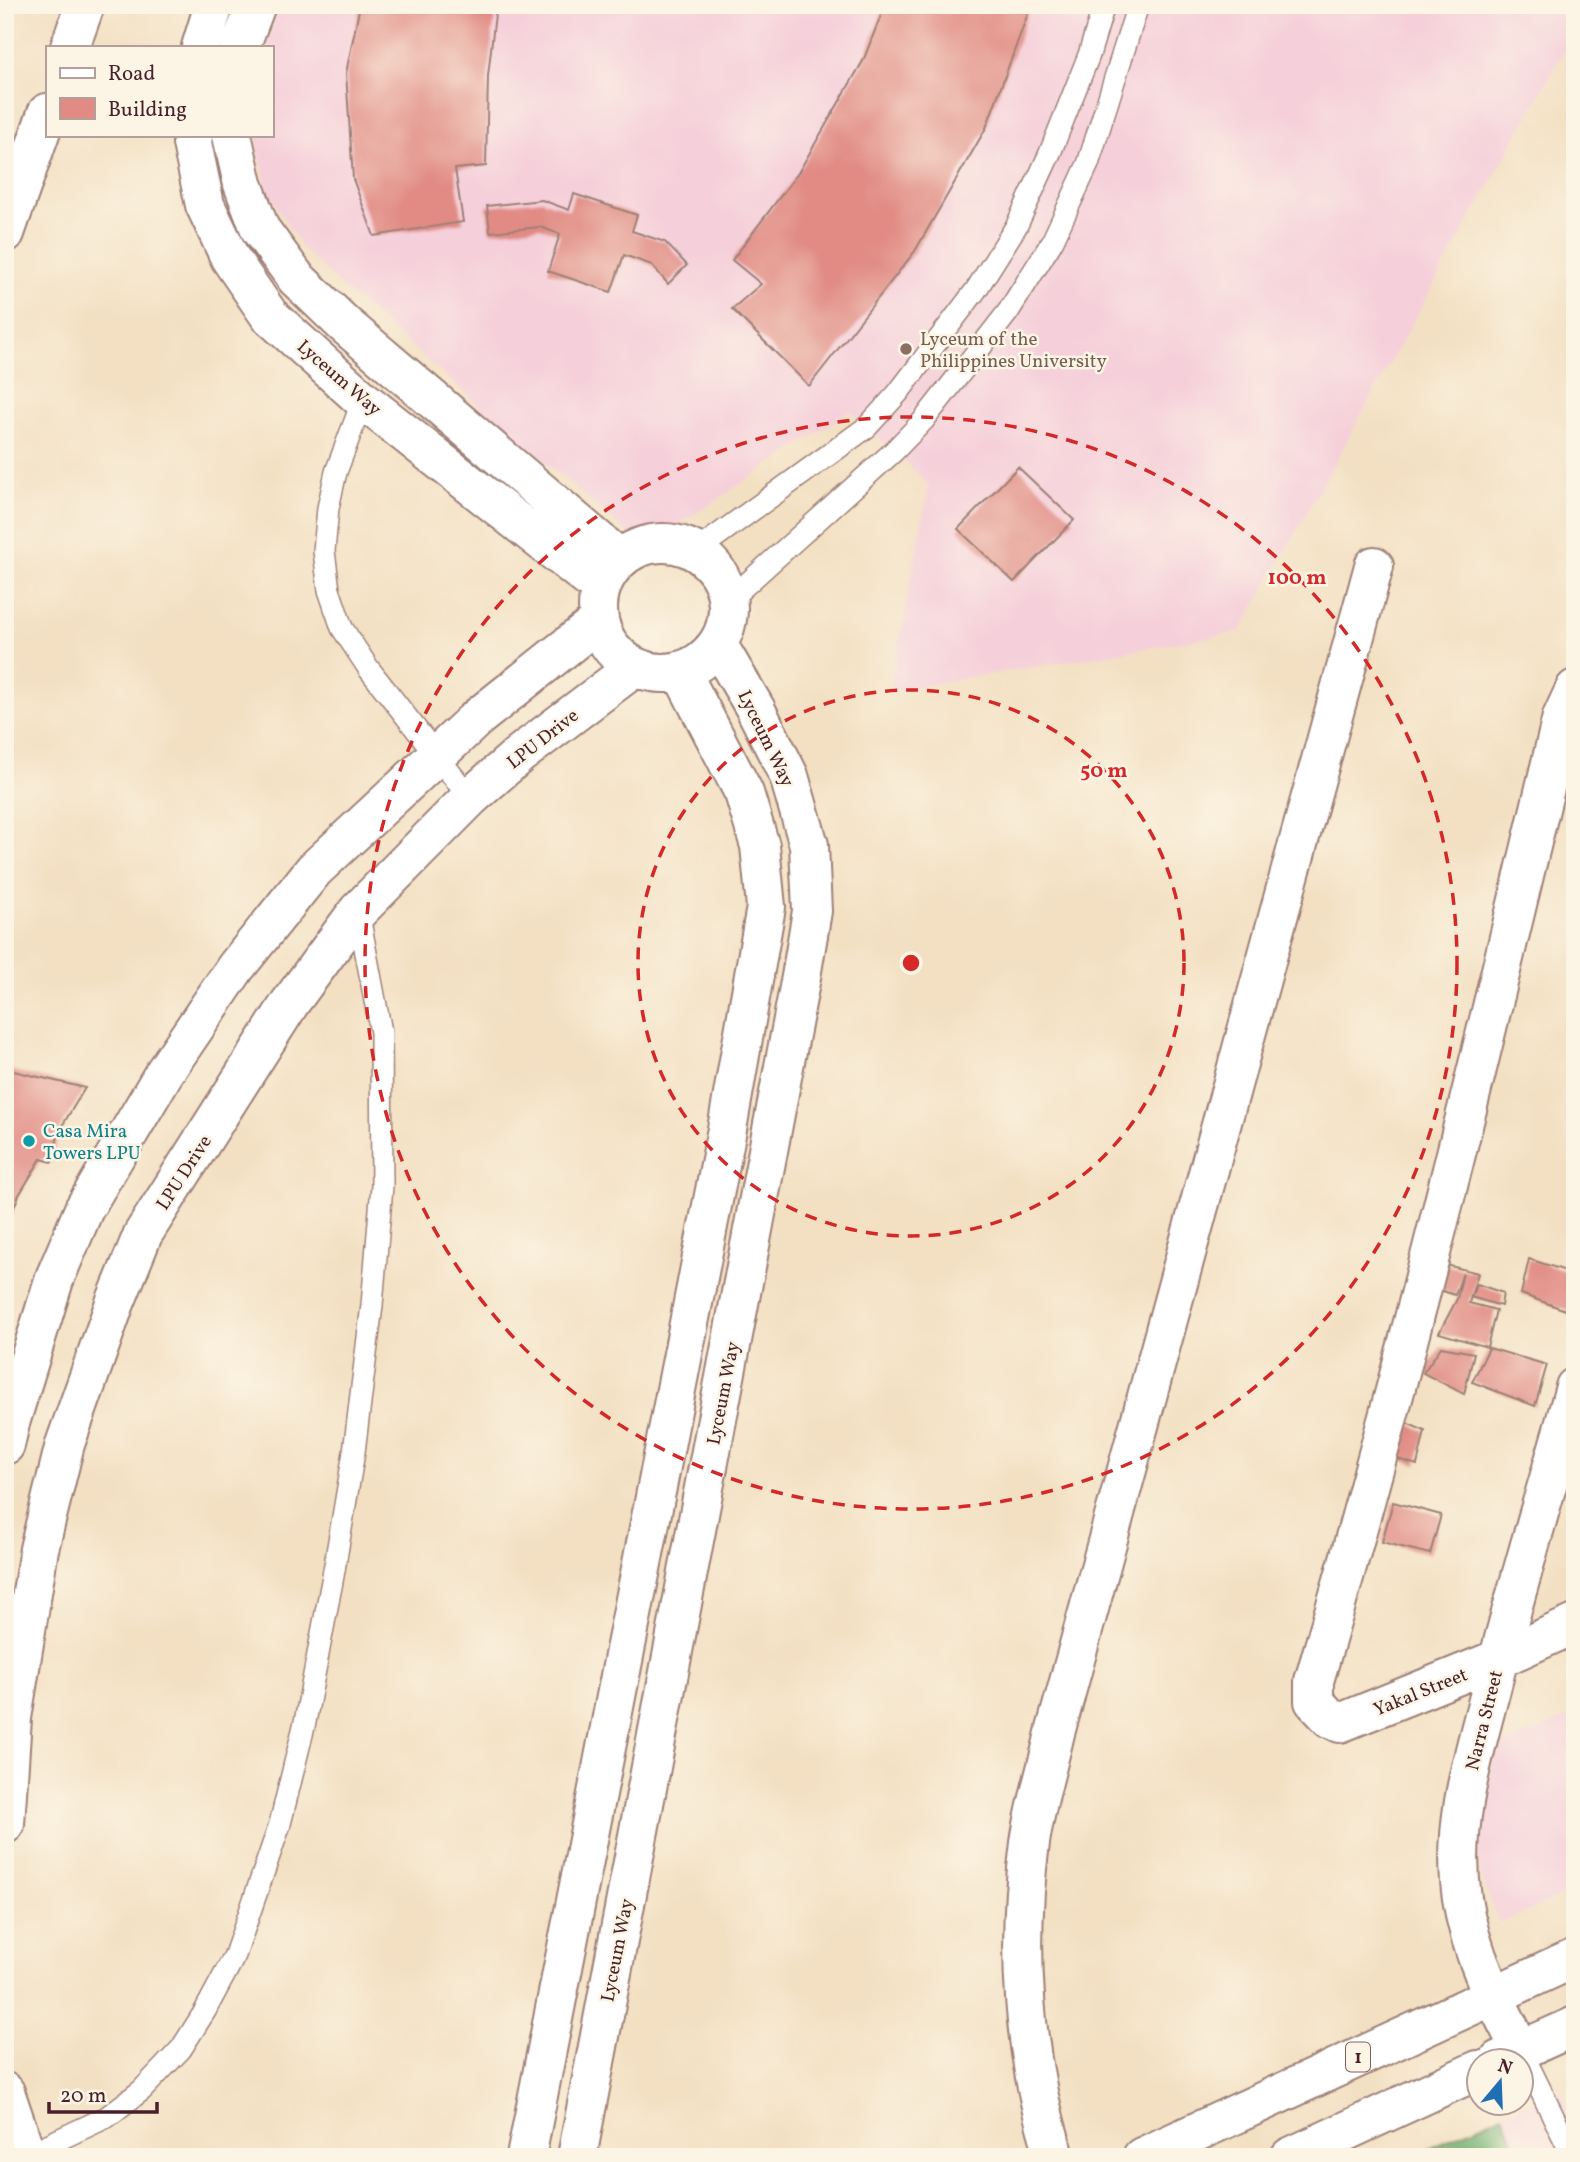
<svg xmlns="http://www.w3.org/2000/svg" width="1580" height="2162" viewBox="0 0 1580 2162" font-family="Vollkorn,serif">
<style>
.built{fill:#f5cfda}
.forest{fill:#71af70;stroke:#5e674e;stroke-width:2}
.building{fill:#e18b84}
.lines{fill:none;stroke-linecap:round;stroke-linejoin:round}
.lane-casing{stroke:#9e8077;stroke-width:24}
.street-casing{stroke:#9e8077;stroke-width:42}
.highway-casing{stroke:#9e8077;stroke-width:42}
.lane{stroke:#fff;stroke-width:21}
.street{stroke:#fff;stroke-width:38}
.highway{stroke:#fff;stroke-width:38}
.ring{fill:none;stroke:#d62828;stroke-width:3.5;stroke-dasharray:12 9}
.education-dot{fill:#8d6e63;stroke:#fcf5e5;stroke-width:2.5}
.culture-dot{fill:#0f9aa8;stroke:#fcf5e5;stroke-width:2.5}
.labels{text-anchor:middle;stroke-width:5;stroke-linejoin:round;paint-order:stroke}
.shield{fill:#fcf5e5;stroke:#7f5f63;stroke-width:2}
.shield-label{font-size:18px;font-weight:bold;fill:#4a1f2b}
.education-label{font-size:19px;fill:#785e54;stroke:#fcf5e5;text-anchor:start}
.street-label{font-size:19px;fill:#4a1f2b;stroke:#fcf5e5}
.culture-label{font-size:19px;fill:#0d838f;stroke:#fcf5e5;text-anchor:start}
.centre{fill:#d62828;stroke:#fcf5e5;stroke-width:3.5}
.ring-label{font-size:21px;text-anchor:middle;font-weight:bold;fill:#d62828;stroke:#fcf5e5;stroke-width:5;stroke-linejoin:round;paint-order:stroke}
</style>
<rect width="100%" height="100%" fill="#fcf5e5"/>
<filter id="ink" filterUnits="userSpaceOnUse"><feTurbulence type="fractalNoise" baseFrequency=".0143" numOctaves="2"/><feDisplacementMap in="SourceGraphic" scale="14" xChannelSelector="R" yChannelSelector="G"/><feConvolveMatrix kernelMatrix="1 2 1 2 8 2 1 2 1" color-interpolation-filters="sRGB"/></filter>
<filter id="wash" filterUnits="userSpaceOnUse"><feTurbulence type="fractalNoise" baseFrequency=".00686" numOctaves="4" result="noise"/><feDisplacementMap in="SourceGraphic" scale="28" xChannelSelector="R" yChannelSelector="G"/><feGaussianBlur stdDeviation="1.57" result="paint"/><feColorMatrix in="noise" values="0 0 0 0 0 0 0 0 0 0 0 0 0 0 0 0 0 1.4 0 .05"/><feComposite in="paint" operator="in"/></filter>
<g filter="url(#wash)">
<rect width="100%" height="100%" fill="#f3e0c3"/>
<!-- built -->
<path class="built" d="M282,5H1575V32L1240,632L890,691L929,485L850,411L655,541L643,542L632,537L343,288L302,248L267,189L255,135H271V47H263Z
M1575,1713V1890L1499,1924L1478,1868L1476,1827L1497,1748Z
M1561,2090L1575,2125V2157H1519L1503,2114Z"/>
<!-- forest -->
<path class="forest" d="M1503,2114L1519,2157H1410Z"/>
<g id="blocks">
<!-- building -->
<path class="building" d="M360,5H496L488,76L486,166L455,169L463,222L374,236L353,179L346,73Z
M885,5H1031L986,128L915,251L809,386L732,309L761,284L732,260L798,173L863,61Z
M574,194L637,215L632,231L665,242L687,265L668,284L652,265L624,255L611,292L548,271L560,234L540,227L490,232L487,206L542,200L569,210Z
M1018,467L1074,520L1014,582L958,529Z
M5,1069L85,1088L59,1131L52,1162L41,1159L19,1195L5,1230Z
M1529,1259L1575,1274L1574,1313L1521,1294Z
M1442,1264L1478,1273L1469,1303L1496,1310L1487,1347L1439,1333L1457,1299L1463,1273L1455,1295L1433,1288Z
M1477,1284L1503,1293L1501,1306L1471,1297Z
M1441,1347L1474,1353L1464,1394L1423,1373Z
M1489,1348L1547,1365L1535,1406L1472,1382Z
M1402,1421L1425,1431L1417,1465L1388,1456Z
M1393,1502L1441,1515L1430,1554L1382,1542Z"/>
</g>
</g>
<g filter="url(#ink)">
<use href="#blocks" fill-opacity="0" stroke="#9e8077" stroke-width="2"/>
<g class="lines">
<!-- lane casing -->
<g class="lane-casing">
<path id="lane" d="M363,400L336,472L328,508L324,551L329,590L342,628L369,669L470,798
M696,551L867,427L898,393L976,290L1017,225L1050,153L1089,55L1104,5
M729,600L894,451L923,421L1008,312L1052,242L1088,164L1138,5
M1521,2050L1573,2157
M26,2155L107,2117L142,2090L181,2049L205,2011L235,1955L280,1824L305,1722L333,1576L354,1452L372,1305L382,1186L381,1032L358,911"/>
</g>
<!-- street casing -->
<g class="street-casing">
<path id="street" d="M70,47L85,5
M201,47L214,5
M240,47L256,5
M193,135L192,143L205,205L230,258L269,315L363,400L601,588
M232,135L243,184L260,229L296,278L344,324L620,559
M5,233L47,113
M598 608a65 65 0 1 1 130 0a65 65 0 1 1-130 0Z
M1575,689L1562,717C1485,1039 1408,1362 1314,1681V1701L1330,1718L1340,1723L1498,1659L1575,1624
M5,1445L10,1423L54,1280L84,1209L164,1073L236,967L314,870L477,718L599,621
M5,1824L12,1718L39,1549L65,1444L115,1303L143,1234L290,1003L358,911L470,798L520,754L635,667
M1521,2050C1495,2001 1470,1953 1462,1898C1451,1826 1473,1758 1491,1689C1516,1588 1547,1488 1575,1387
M5,2092L27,2157
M526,2157L727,1129L766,907L760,846L744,793L681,672
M577,2157L801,977L812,911L809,845L789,776L755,708L718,645
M1055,2157C1023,2057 1016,1947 1030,1843C1035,1806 1047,1769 1055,1733L1374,566"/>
</g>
<!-- highway casing -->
<g class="highway-casing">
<path id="highway" d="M1499,2060L1575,2026
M1142,2157L1575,1958
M1290,2157L1478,2070"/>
</g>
<!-- lane -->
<use href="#lane" class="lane"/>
<!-- street -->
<use href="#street" class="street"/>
<!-- highway -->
<use href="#highway" class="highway"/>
</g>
</g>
<!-- distance rings -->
<g class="ring">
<circle cx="911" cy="963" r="273"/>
<circle cx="911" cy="963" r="546"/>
</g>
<!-- markers -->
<circle class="education-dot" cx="906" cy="349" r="7"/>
<circle class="culture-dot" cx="29" cy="1141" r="7"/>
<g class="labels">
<!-- shield labels -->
<rect class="shield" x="1346" y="2042.5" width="24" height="29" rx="5"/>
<g class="shield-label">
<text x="1358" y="2063">1</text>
</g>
<!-- education labels -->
<g class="education-label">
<text x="920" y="345">Lyceum of the<tspan x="920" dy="22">Philippines University</tspan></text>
</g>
<!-- street labels -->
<g class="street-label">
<text transform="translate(340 377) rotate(41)" y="7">Lyceum Way</text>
<text transform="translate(542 738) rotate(-38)" y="7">LPU Drive</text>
<text transform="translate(767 738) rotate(64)" y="7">Lyceum Way</text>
<text transform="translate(183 1172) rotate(-57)" y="7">LPU Drive</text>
<text transform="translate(722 1393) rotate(-79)" y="7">Lyceum Way</text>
<text transform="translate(1420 1691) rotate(-22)" y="7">Yakal Street</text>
<text transform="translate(1483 1720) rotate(-76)" y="7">Narra Street</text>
<text transform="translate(616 1950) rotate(-79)" y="7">Lyceum Way</text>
</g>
<!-- culture labels -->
<g class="culture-label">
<text x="43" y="1137">Casa Mira<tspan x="43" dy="22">Towers LPU</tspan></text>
</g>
</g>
<circle cx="911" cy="963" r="10" class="centre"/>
<g class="ring-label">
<text x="1297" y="584">100 m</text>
<text x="1104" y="777">50 m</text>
</g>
<!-- margin -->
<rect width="1580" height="2162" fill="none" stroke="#fcf5e5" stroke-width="28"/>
<!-- legend -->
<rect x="46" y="46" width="228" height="91" fill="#fcf5e5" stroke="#b59f9b" stroke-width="2"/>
<rect x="60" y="68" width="35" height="10" fill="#ffffff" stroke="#b59f9b" stroke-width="2"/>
<text x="108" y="80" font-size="21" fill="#4a1f2b">Road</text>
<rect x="60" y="98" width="35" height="21" fill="#e18b84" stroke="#b59f9b" stroke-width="2"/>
<text x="108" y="116" font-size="21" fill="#4a1f2b">Building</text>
<!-- north arrow -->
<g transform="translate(1500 2082) rotate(19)"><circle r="33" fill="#fcf5e5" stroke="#b59f9b" stroke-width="2"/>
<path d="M0-5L12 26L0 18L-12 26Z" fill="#1f6fb2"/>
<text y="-10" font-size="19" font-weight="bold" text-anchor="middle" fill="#4a1f2b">N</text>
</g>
<!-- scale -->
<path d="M49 2102v10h108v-10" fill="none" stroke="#4a1f2b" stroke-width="3.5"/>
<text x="60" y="2102" font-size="21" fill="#4a1f2b" stroke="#fcf5e5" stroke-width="5" paint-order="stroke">20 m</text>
</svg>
